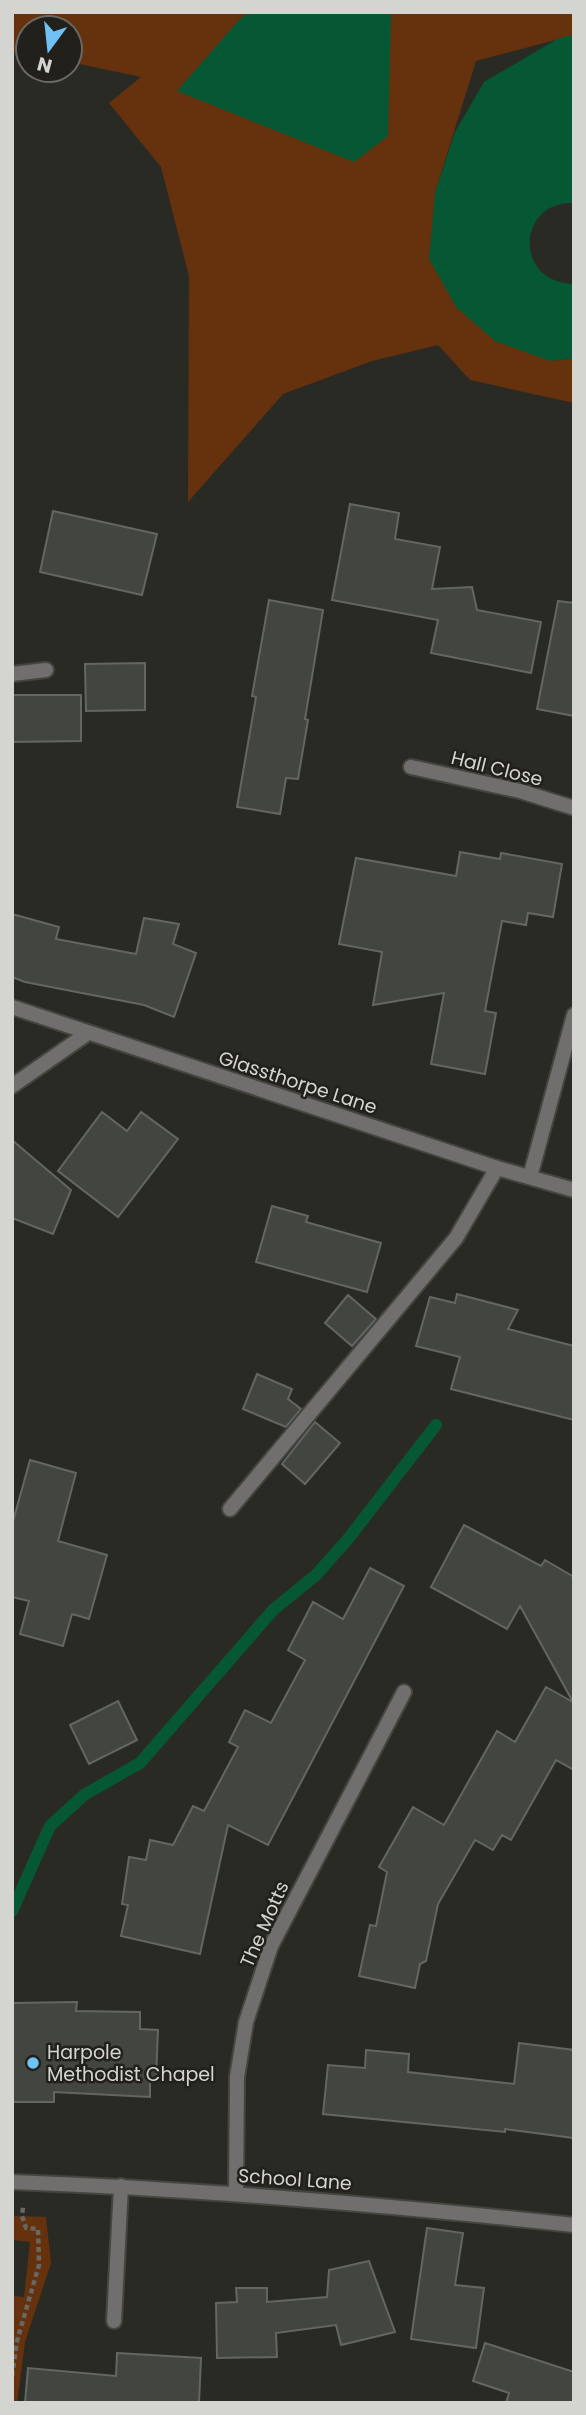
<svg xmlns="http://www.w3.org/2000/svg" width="586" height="2415" viewBox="0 0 586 2415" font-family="Poppins,sans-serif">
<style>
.green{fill:#66310d}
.water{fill:#065835}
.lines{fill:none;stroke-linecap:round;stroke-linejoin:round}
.stream{stroke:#065835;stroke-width:12}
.building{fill:#434640;stroke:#636661;stroke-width:2}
.lane-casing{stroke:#454540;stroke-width:18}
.street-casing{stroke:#454540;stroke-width:18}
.path{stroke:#676763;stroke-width:4.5;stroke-dasharray:5 3.5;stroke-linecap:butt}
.lane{stroke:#716f6d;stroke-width:14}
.street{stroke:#716f6d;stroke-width:14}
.poi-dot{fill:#70c1f4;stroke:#21201b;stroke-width:2.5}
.labels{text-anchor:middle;stroke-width:5;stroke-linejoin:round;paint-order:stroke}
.street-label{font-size:19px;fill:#d4d4d0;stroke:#21201b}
.poi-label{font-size:19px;fill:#d4d4d0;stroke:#21201b;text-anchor:start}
</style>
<rect width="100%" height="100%" fill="#2a2a25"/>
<!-- green -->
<path class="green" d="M12,12H574V35L476,61L435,193L550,361L574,358V403L470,380L438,345L372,361L283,394L188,502L189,276L161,167L109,103L141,77L70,62V28H28V54L12,51Z
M14,2216L46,2217L51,2263L25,2342L17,2403H12V2312L14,2296L24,2297L30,2242L12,2240Z"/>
<!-- water -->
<path class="water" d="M249,12H391L388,136L354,162L177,91L239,20Z
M574,35V203C517,200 513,283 574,284V358L550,361L495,341L456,307L429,259L435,193L455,132L484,82L559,38Z"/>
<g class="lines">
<!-- stream -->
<path class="stream" d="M12,1911L50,1826L84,1795L140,1763L273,1610L316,1575L348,1539L436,1425"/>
</g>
<!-- building -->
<path class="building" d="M350,504L399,513L395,539L440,547L432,589L472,587L477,610L541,622L531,673L431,653L438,620L332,600Z
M53,511L157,534L142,595L40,572Z
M269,600L323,610L305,719L308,720L298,779L286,778L280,814L237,807L256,697L252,696Z
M558,601L574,603V716L537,709Z
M145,663V710L86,711L85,664Z
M12,695H81V741L12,742Z
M460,852L500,859L501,853L562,864L553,917L528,913L526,925L502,921L485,1011L496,1013L485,1074L431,1064L444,993L373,1005L382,952L339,944L356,858L456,876Z
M12,914L59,927L56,939L136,954L144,918L179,924L173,944L196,953L174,1017L144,1005L25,982L12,977Z
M102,1112L127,1131L141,1112L178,1139L118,1217L58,1171Z
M12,1140L71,1190L53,1234L12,1218Z
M272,1206L308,1216L306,1222L381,1243L367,1292L256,1262Z
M457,1294L518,1310L508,1329L574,1346V1420L451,1389L460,1357L416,1346L430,1297L455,1303Z
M348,1295L376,1319L352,1346L325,1323Z
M257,1374L292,1389L288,1399L301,1409L286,1427L243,1409Z
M315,1422L340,1443L305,1484L282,1464Z
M30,1460L76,1473L58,1541L107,1555L89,1619L72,1614L63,1646L20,1634L29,1601L12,1597V1525Z
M464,1525L541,1566L545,1560L574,1577V1770L556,1760L511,1840L502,1835L493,1850L475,1840L438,1904L426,1961L420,1964L415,1988L359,1976L370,1925L376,1926L387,1872L379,1867L413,1807L444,1825L497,1731L515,1742L546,1687L573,1702L520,1606L507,1629L431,1587Z
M370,1568L404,1586L268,1845L228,1825L200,1954L121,1936L128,1905L122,1904L129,1857L146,1860L150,1840L173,1845L193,1806L204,1811L238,1747L229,1742L245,1710L271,1723L305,1660L288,1650L313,1602L343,1619Z
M118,1701L137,1740L89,1764L70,1725Z
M77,2002L76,2011L140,2012V2029L158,2030L156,2080H150V2097L54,2092V2102H12V2003Z
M519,2043L574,2050V2138L505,2129V2132L323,2114L328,2065L365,2068L366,2050L409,2054L408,2072L514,2084Z
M427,2228L463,2233L455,2285L484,2288L476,2348L411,2339Z
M369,2261L395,2332L341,2345L336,2325L276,2333L277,2357L217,2358L216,2303L237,2302L236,2288H267V2302L327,2297L329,2270Z
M485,2343L574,2372V2403H506L509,2393L473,2381Z
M117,2353L201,2358L199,2403H25L28,2368L116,2376Z"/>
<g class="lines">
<!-- lane casing -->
<g class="lane-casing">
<path id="lane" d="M230,1509L456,1238L497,1168
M114,2321L121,2186"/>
</g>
<!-- street casing -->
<g class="street-casing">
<path id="street" d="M12,674L46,670
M411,767L520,791L574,808
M12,1007L497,1168L574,1190
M12,1086L88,1033
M530,1177L574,1015
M12,2182C200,2189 387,2205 574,2225
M236,2193L237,2077L246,2022L271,1946L404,1692"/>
</g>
<!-- path -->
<path class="path" d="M12,2376L17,2341L39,2265L38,2229L26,2228L22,2216L23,2207"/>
<!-- lane -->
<use href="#lane" class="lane"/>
<!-- street -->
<use href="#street" class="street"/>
</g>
<!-- markers -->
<circle class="poi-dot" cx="33" cy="2063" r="7"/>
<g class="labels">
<!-- street labels -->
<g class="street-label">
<text transform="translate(497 768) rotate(14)" y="7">Hall Close</text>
<text transform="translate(298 1082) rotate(18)" y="7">Glassthorpe Lane</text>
<text transform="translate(264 1924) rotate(-66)" y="7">The Motts</text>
<text transform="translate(295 2179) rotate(4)" y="7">School Lane</text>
</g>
<!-- poi labels -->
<g class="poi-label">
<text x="47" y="2059">Harpole<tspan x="47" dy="22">Methodist Chapel</tspan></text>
</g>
</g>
<!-- border -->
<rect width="586" height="2415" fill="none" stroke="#d4d4d0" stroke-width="28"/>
<!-- north arrow -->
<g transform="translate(49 49) rotate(195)"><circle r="33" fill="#21201b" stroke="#696863" stroke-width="2"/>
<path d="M0-5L12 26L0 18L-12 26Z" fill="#70c1f4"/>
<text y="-10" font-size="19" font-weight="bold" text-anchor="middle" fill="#d4d4d0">N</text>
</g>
</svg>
